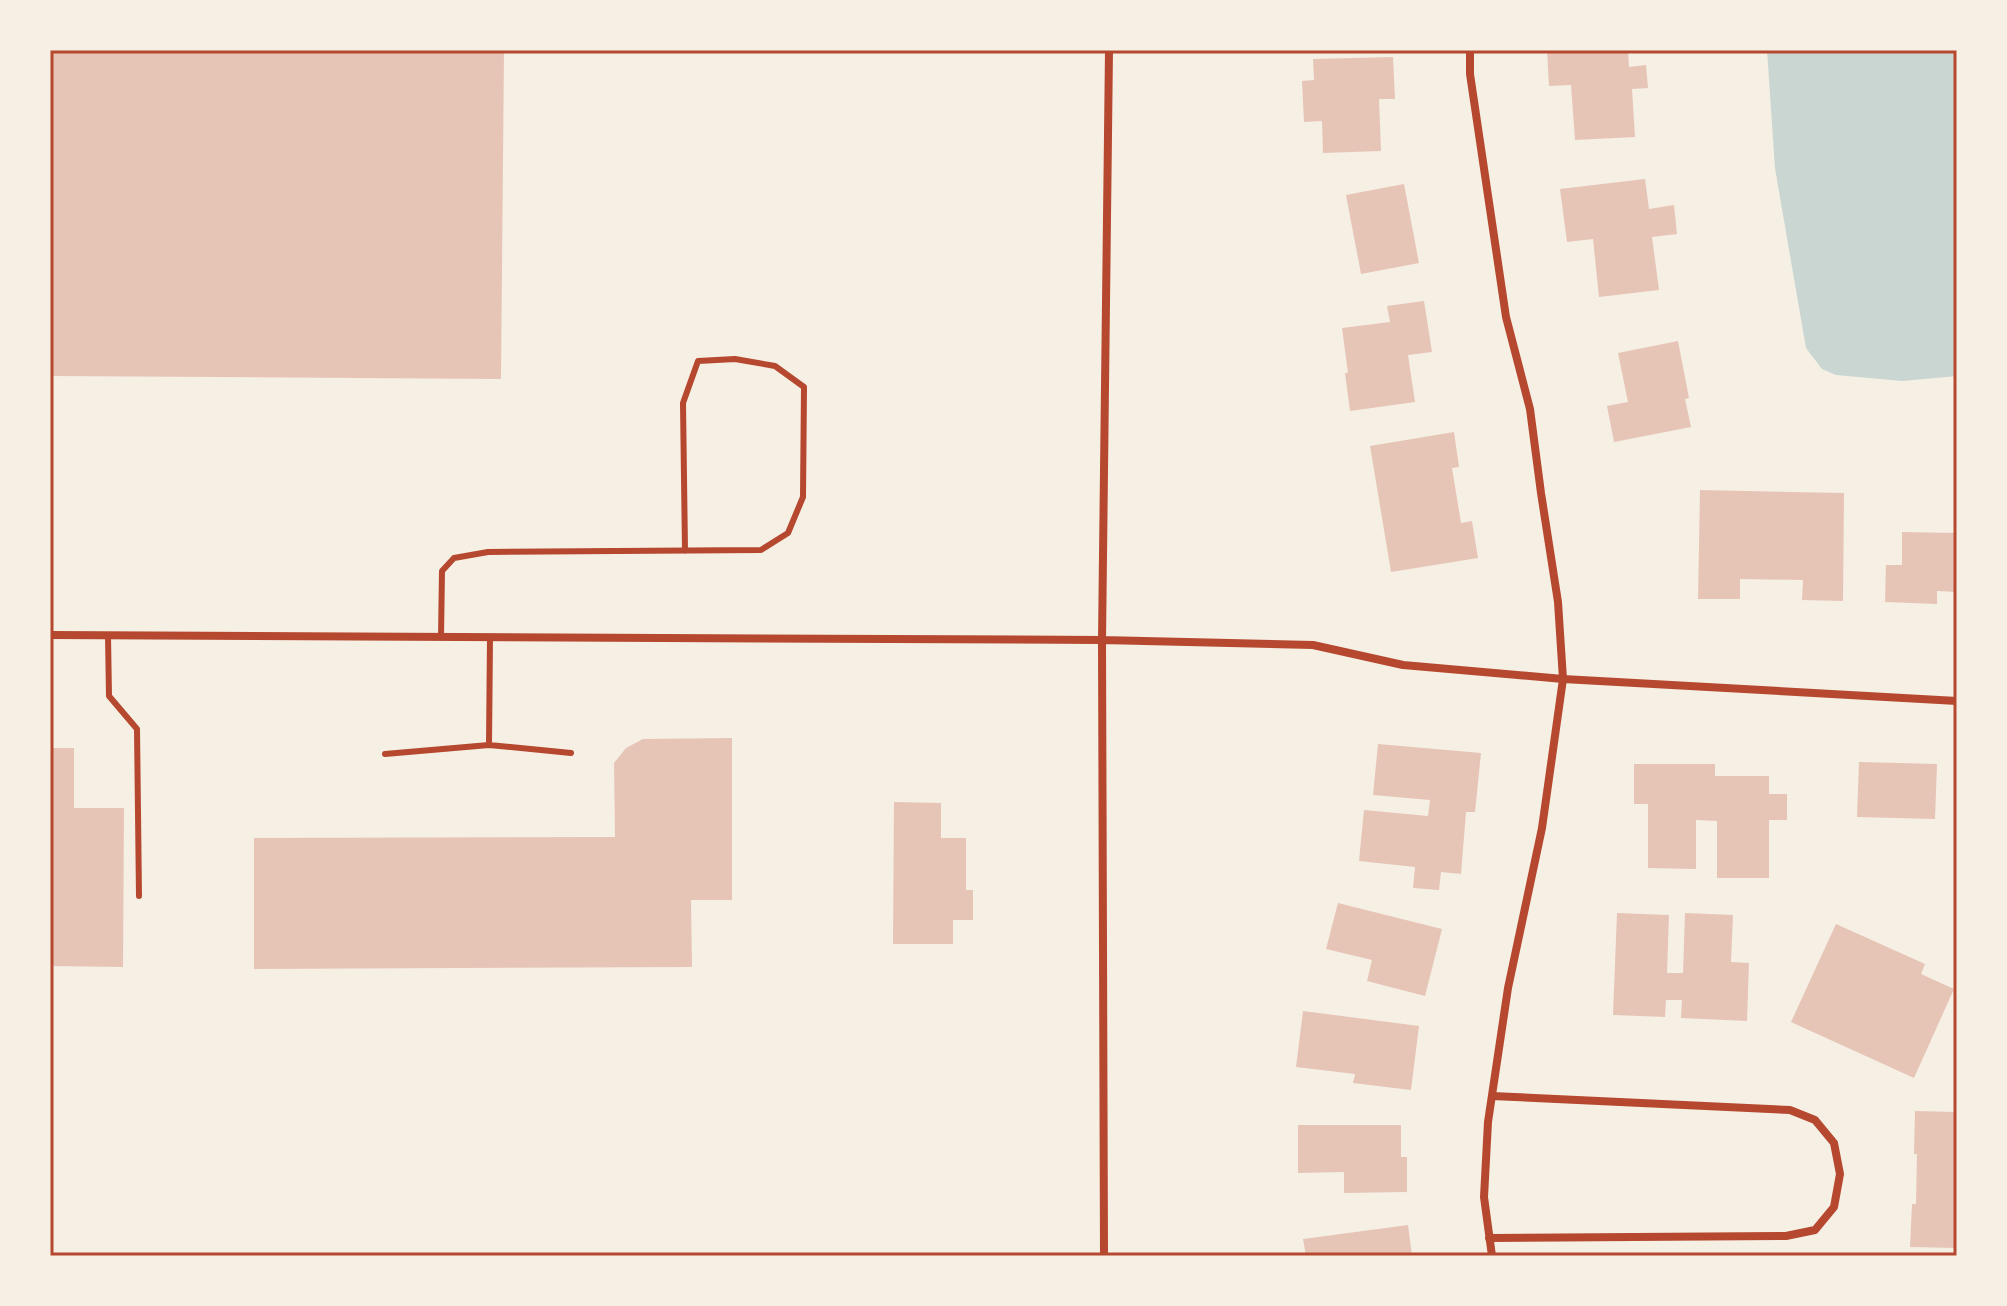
<svg xmlns="http://www.w3.org/2000/svg" width="2007" height="1306" viewBox="0 0 2007 1306" font-family="Inter,sans-serif">
<style>
.water{fill:#c9d6d2}
.building{fill:#e6c5b7}
.lines{fill:none;stroke-linecap:round;stroke-linejoin:round}
.service{stroke:#b5482f;stroke-width:6}
.minor{stroke:#b5482f;stroke-width:8}
.neatline{fill:none;stroke:#b5482f;stroke-width:3}
</style>
<rect width="100%" height="100%" fill="#f6efe4"/>
<!-- water -->
<path class="water" d="M1767,50H1957V376L1902,381L1836,375L1822,369L1806,348L1775,168Z"/>
<!-- building -->
<path class="building" d="M50,50H504L501,379L50,376Z
M1547,50H1628L1629,67L1646,65L1648,88L1632,89L1635,137L1575,140L1571,85L1549,86Z
M1393,57L1395,99H1379L1381,151L1323,153L1322,121L1304,122L1302,81L1314,80L1313,59Z
M1645,179L1649,209L1674,205L1677,234L1652,237L1659,290L1599,297L1593,239L1567,242L1560,189Z
M1404,184L1419,263L1361,274L1346,195Z
M1424,301L1432,352L1408,355L1415,402L1350,411L1345,373H1348L1342,328L1390,322L1387,306Z
M1678,341L1689,398L1685,399L1691,427L1614,442L1607,406L1628,402L1618,353Z
M1454,432L1459,467L1452,468L1461,523L1472,521L1478,558L1391,572L1370,446Z
M1700,490L1844,493L1843,601L1802,600L1803,580L1740,579V599H1698Z
M1902,532L1957,533V592L1937,591V604L1885,602L1886,565H1902Z
M732,738V900H691L692,967L254,969V838L615,837L614,763L626,748L643,739Z
M1378,744L1481,753L1475,812H1466L1461,874L1441,872L1439,890L1413,888L1415,867L1359,861L1364,810L1428,816L1430,800L1373,795Z
M50,748H74V808H124L123,967L50,966Z
M1859,762L1937,764L1935,819L1857,817Z
M1634,764H1715V776H1769V794H1787V820H1769V878H1717V821L1696,820V869L1648,868V804H1634Z
M894,802L941,803V838H966V890H973V920H953V944H893Z
M1338,903L1442,929L1425,996L1367,981L1372,960L1326,949Z
M1617,913L1669,915L1667,973H1683L1685,913L1733,915L1731,962L1749,963L1747,1021L1681,1018L1682,1000H1666L1665,1017L1613,1015Z
M1836,924L1925,964L1921,974L1954,989L1914,1078L1791,1022Z
M1303,1011L1419,1026L1411,1090L1353,1083L1355,1074L1296,1067Z
M1915,1111L1957,1112V1248L1910,1247L1912,1204H1916L1917,1154H1914Z
M1298,1125H1401V1157H1407V1192L1344,1193V1172L1298,1173Z
M1408,1225L1412,1256H1306L1303,1239Z"/>
<g class="lines">
<!-- service -->
<path class="service" d="M108,636L109,696L137,729L139,896
M441,637L442,571L454,558L488,552L761,550L788,533L803,497L804,387L775,366L735,359L698,361L683,403L685,551
M489,745L571,753
M385,754L489,745L490,637"/>
<!-- minor -->
<path class="minor" d="M1470,50V74L1506,317L1530,409L1541,493L1558,602L1563,679L1542,828L1508,988L1488,1122L1484,1197L1492,1256
M50,635L1102,640L1313,645L1403,665L1563,679L1957,701
M1489,1238L1786,1236L1815,1230L1834,1207L1840,1174L1834,1143L1815,1120L1790,1110L1492,1096
M1104,1256L1102,640L1109,50"/>
</g>
<!-- border -->
<rect width="2007" height="1306" fill="none" stroke="#f6efe4" stroke-width="104"/>
<rect x="52" y="52" width="1903" height="1202" class="neatline"/>
</svg>
